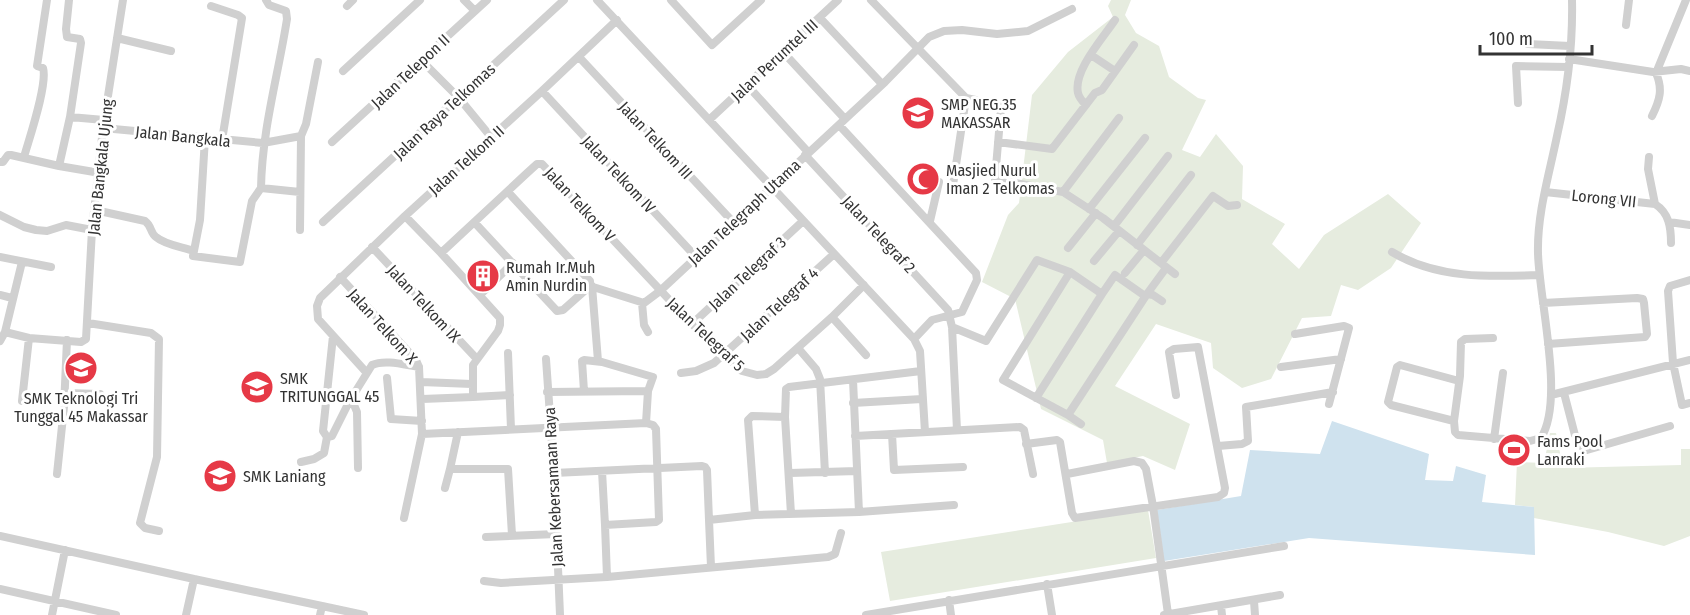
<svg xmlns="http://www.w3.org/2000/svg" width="1690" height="615" viewBox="0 0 1690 615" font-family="'Fira Sans Condensed',sans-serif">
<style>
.green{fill:#e6ecdf}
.water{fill:#cfe2ee}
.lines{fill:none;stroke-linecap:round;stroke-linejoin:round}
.minor{stroke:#d0d0d0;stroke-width:8}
.labels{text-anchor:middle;stroke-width:6;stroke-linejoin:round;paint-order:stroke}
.street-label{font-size:16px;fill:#333;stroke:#fff}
.poi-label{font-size:16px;fill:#333;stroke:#fff;text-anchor:start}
</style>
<rect width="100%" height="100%" fill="#fff"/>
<!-- green -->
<path class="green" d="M1111,0H1131L1125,15L1136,33L1159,46L1169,77L1198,98L1206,100L1182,150L1200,157L1216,134L1243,166L1242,199L1285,224L1272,244L1299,269L1324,235L1388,194L1421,223L1391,268L1358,290L1341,285L1331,316L1302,318L1271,379L1242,388L1213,368L1211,343L1156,324L1115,386L1190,424L1175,470L1143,456L1107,463L1103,440L1041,409L1015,299L982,282L1008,215L1019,203L1032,95L1068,52L1113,17L1108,6Z
M1550,433H1556L1563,468L1681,465V449H1690V536L1664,546L1608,532L1534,518V507L1515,505L1517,462L1544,463Z
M1148,510L1156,558L890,601L881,552Z"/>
<!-- water -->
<path class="water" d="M1332,421L1429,454L1425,480L1453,481L1456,466L1486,475L1482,502L1534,507L1535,555L1309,538L1164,561L1157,510L1241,496L1250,450L1320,454Z"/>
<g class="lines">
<!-- minor -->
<path class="minor" d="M69,0L66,29L67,37L80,39L81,43L70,117
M266,0L269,5L286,11L287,19C278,76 262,130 261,188L300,192
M464,0L475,11
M597,0L914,339L920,351L925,432
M671,0L712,45L761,0
M871,0L966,98L999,105L1001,108L995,179L1063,192L1103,218L1175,274
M211,6L238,15L242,18L222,140
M347,6L353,0
M820,18L882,84
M1626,25L1629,0
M117,38L171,51
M1528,44L1570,46
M783,52L845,119
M1091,55L1115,71
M579,57L733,222
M1569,59L1653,72L1681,69L1690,71
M422,61L459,98L491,137
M343,71L420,0
M747,85L808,152
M542,91L696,257
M1518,103L1516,66L1568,67
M1086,105C1082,101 1079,98 1078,93C1073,71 1103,38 1115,20
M1652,116C1660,100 1663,89 1656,73L1686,0
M709,120L838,0
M839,125L976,273L977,280L962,312L932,320L914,339
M103,128L263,143L301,136L306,124L318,62
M205,138L200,220L193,256L240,262L252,201L261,188
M332,142L487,0
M998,142L1052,149L1095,93L1102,90L1134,45
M805,155L948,310L952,327L957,430
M24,157C29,139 48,84 43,68L37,66L47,0
M1649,157L1648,169L1655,204
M0,162H3L8,155H11L59,166L70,117L104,120
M59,166L100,173
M953,185L966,98
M508,192L590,281V286
M1063,192L1119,118
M1545,192L1655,204C1669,213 1671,227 1671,243
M1089,209L1145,138
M95,210L145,221C152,226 150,233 156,237C165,245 183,247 194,251
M0,215L24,227L36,230L47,231L66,225L92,230
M405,216L441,253L500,318V325L498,331L473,365V397L510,395
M930,221L939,182
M323,222L564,0
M1669,222L1690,225
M475,223L557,311L563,310L590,286L644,303L660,291L885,82L929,37L944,31L962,30L997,34L1028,31L1072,9
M1114,226L1168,156
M300,230L301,136
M1137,245L1191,175
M372,247L476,358
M1068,248L1096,213
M1392,252C1437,279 1489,277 1539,275
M441,253L526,174L537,164H542L692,324L742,371L757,375L766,374L774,369L832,317L864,285
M0,257L51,267
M1094,261L1119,231
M1161,263L1213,196L1228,206L1237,205
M1125,273L1144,250
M340,277L416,360L419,367L422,434L404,518
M1690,280L1670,286L1668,291L1673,363L1682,405L1690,403
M592,286L598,361
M1102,294L1115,275L1145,296
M1147,294L1166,268
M0,295L12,298
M480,295L513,263
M642,303L644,325L648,332
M1543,303L1637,298L1643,299L1644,303L1647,334L1645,337L1548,344
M832,317L866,355
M88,323L151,333L159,339L157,457L140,523L145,528L159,531
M692,324L803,221
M952,327L986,341L1037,260L1070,272
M5,332L29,338L81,342L86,339L92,230L103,128L123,0
M1295,334L1344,326L1349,328L1329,404
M333,336L323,431L327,437L332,436L349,402L372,365C385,359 405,365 419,367
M0,341L5,332L22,262
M798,348L816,369L820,379L825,473
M508,353L511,429
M546,359L554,473L560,615
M1281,367L1341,359
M366,372L318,319L317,306L320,298L405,216L542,91L617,20
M681,373L696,371L714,363L834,254
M387,378L391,419L422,421
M853,380L859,512
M1459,381L1400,365L1397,367L1388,402L1391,405L1454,421L1455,432L1458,435L1530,441L1541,438C1565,400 1539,300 1538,253C1537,214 1549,175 1557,136C1567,92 1573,45 1572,0
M421,382L472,384
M547,392L648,391
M65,393L100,394
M1564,393L1577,443L1587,450L1670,426
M1551,395L1690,360
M1036,398L1102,294L1070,272L1003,380L1068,415L1147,294L1153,295L1162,301
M422,399L473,397
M22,401L29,338
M349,402L354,405L357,412L358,468
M853,403L922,399
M1068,415L1081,424
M1454,421L1460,376L1461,342L1465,339L1493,338
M458,432L450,469H508L512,535
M422,434L646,423L648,391L653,377L602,362L584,360L582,361L584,391
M892,434L894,470L963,467
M855,436L1020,427L1024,430L1033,474
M1494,439L1503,373
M1026,444L1057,440L1060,442L1072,513L1075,518L1218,497L1224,493L1225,488L1198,347L1174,349L1169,352L1176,395
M1218,446L1242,444L1248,441L1246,407L1333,392
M301,462L314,459L324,453L327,437
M602,471L605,525L656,522L659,520L656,429L653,425L646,423
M554,473L702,466L705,467L707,470L709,520L755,515L748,420L752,416L785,417
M790,473L857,471
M57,474L64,407L67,340
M1067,474L1134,461L1142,463L1146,469L1153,506L1168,614
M445,488L450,469
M791,514L785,417L786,389L789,387L921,371
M755,515L859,512L954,505
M709,520L711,567
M605,525L607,577
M0,536L194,579L186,615
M486,537L556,534
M194,579L322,606L320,615
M484,581L501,583L607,577L828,557L835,554L841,533
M1047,584L1052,615
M0,589L116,615
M949,600L951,615
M1254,601L1255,615
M322,606L364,615
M1221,606L1222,615
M52,615L65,550
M866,615L1284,546
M1164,615L1280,595"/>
</g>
<!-- icons -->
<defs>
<g id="school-disc" transform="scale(1.725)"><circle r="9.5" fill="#e63946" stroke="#fff"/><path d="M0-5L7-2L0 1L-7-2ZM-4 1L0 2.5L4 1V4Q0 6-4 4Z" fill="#fff"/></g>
<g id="mosque-disc" transform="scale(1.725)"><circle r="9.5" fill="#e63946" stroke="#fff"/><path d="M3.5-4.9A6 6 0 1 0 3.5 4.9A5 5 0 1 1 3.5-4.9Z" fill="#fff"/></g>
<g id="building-disc" transform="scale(1.725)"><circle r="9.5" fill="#e63946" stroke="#fff"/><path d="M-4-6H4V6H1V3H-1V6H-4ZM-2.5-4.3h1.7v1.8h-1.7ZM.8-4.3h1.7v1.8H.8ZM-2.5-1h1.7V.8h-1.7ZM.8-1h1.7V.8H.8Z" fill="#fff"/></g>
<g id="stadium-disc" transform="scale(1.725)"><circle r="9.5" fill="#e63946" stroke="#fff"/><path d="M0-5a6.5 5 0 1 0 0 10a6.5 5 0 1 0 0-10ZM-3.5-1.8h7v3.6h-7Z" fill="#fff"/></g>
</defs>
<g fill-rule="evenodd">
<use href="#school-disc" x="918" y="113"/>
<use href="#mosque-disc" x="923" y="179"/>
<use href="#building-disc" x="483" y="276"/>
<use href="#school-disc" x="81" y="368"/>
<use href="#school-disc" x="257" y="387"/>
<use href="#stadium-disc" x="1514" y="450"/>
<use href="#school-disc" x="220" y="476"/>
</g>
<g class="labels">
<!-- street labels -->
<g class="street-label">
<text transform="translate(774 60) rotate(-43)" y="6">Jalan Perumtel III</text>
<text transform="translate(410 71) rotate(-43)" y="6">Jalan Telepon II</text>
<text transform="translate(444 111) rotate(-43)" y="6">Jalan Raya Telkomas</text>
<text transform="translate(183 136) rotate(6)" y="6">Jalan Bangkala</text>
<text transform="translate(656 140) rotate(47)" y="6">Jalan Telkom III</text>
<text transform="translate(466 160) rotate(-42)" y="6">Jalan Telkom II</text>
<text transform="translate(100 167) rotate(-84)" y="6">Jalan Bangkala Ujung</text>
<text transform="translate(619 174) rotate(47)" y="6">Jalan Telkom IV</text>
<text transform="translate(1604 198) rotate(6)" y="6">Lorong VII</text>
<text transform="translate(580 204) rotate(47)" y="6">Jalan Telkom V</text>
<text transform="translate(744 212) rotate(-43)" y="6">Jalan Telegraph Utama</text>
<text transform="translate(879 234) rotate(47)" y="6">Jalan Telegraf 2</text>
<text transform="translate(747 273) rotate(-43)" y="6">Jalan Telegraf 3</text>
<text transform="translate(424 303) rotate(47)" y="6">Jalan Telkom IX</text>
<text transform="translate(779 304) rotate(-43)" y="6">Jalan Telegraf 4</text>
<text transform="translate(383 326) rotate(48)" y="6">Jalan Telkom X</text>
<text transform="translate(706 334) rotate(43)" y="6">Jalan Telegraf 5</text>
<text transform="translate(553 487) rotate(-93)" y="6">Jalan Kebersamaan Raya</text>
</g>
<!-- poi labels -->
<g class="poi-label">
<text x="941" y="110">SMP NEG.35<tspan x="941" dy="18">MAKASSAR</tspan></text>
<text x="946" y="176">Masjied Nurul<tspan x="946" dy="18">Iman 2 Telkomas</tspan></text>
<text x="506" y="273">Rumah Ir.Muh<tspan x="506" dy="18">Amin Nurdin</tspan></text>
<text x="280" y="384">SMK<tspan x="280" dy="18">TRITUNGGAL 45</tspan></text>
<text x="81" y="404" text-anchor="middle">SMK Teknologi Tri<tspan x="81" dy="18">Tunggal 45 Makassar</tspan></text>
<text x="1537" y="447">Fams Pool<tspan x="1537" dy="18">Lanraki</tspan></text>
<text x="243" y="482">SMK Laniang</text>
</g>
</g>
<!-- scale -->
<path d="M1480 45v9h112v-9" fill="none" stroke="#333333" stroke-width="3"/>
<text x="1489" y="45" font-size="18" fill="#333333" stroke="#ffffff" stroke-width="4.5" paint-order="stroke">100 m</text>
</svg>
